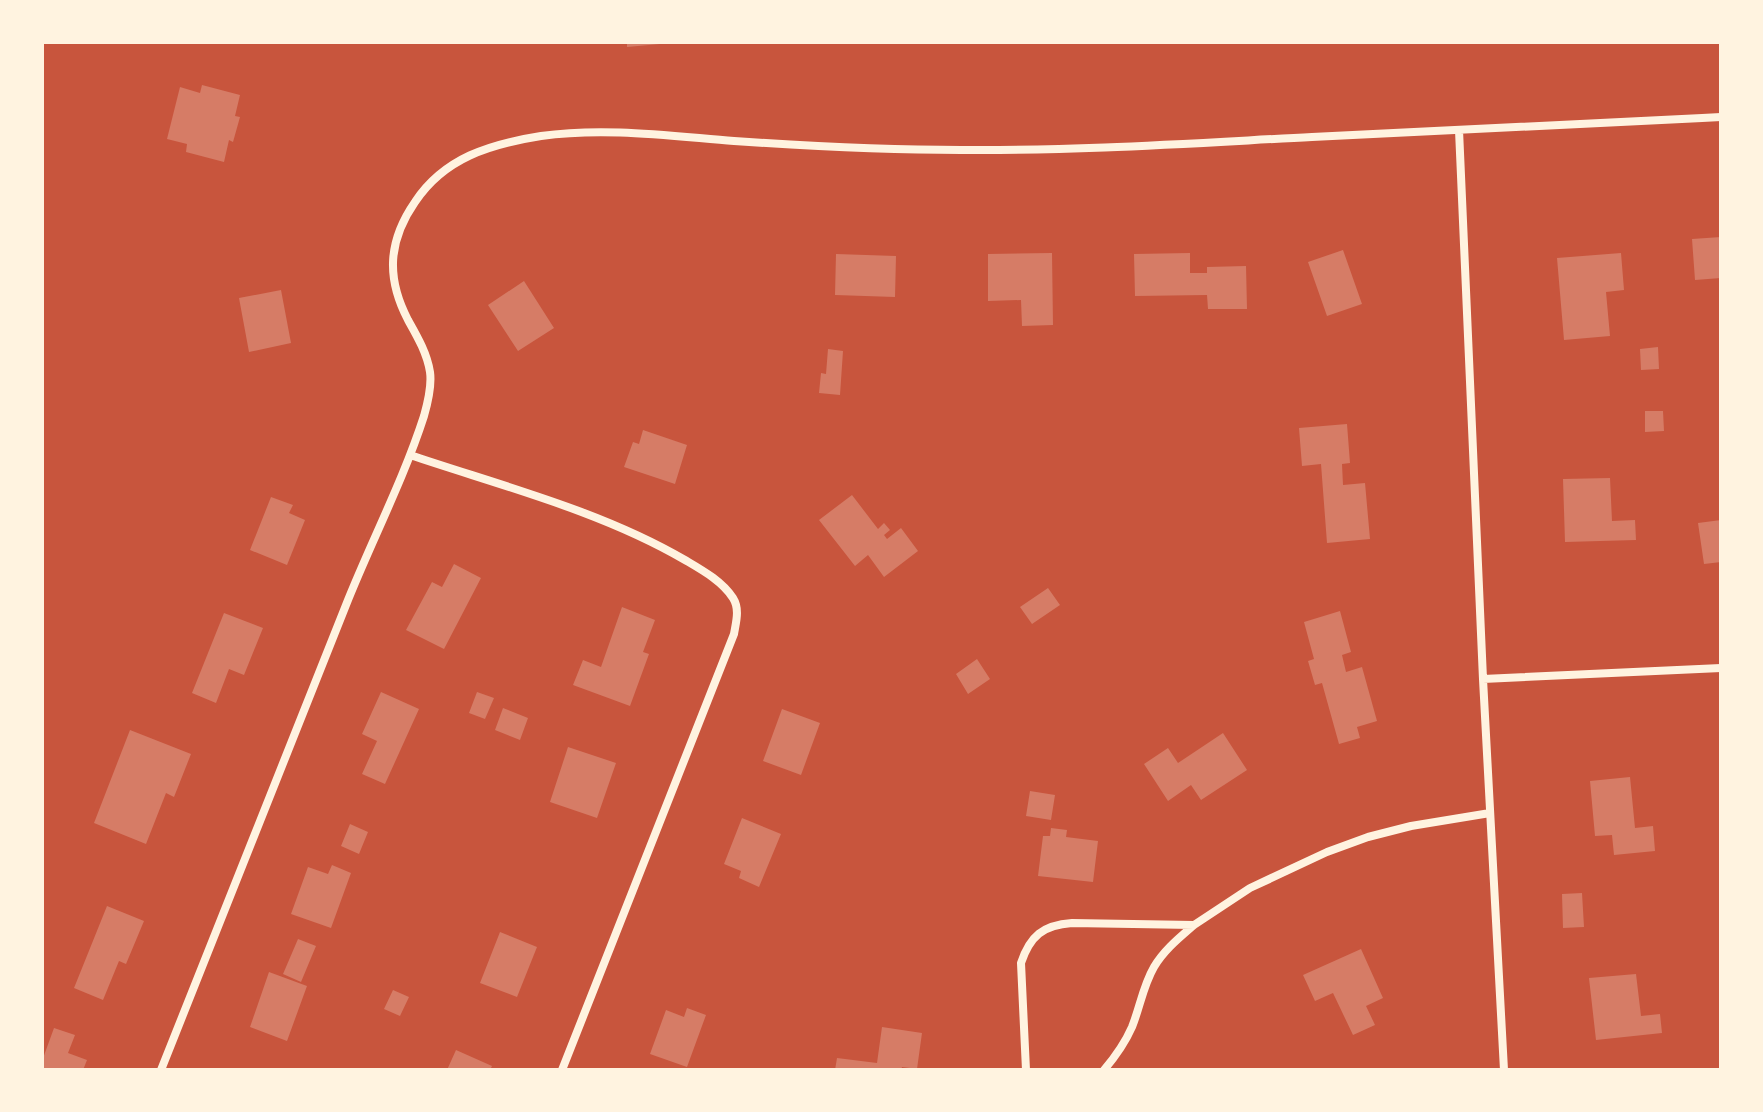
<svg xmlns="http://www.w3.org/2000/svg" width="1763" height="1112" viewBox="0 0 1763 1112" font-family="Mulish,sans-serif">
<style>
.building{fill:#d67c66}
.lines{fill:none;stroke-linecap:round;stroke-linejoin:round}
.minor{stroke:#fff3e0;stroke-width:8}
</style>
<rect width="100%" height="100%" fill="#c8553d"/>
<!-- building -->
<path class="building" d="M627,42H660V44L627,47Z
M202,85L240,95L235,116L240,117L233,142L229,140L224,162L186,152L187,144L167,139L180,87L200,93Z
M1721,237V278L1695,280L1692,239Z
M1343,250L1362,304L1327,316L1308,262Z
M1052,253L1053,325L1022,326L1021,300L988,301V254Z
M1190,253V273H1207V267L1246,266L1247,309H1208L1207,295L1135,296L1134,254Z
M1621,253L1624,290L1606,292L1610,336L1564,340L1557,258Z
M836,254L896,256L895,297L835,295Z
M524,281L554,328L518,351L488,305Z
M281,290L291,343L249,352L239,298Z
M1658,347L1659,369L1641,370L1640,349Z
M828,349L843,351L840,395L819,393L821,373L826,374Z
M1645,411H1663L1664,431L1645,432Z
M1347,424L1350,463L1342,464L1343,485L1365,483L1370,539L1327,543L1321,464L1302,466L1299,428Z
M643,430L687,445L675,484L624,467L633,442L639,444Z
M1610,478L1612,521L1635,520L1636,540L1565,542L1563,479Z
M852,495L878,529L884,523L890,530L884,535L887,539L901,528L918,551L884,577L868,555L855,566L819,520Z
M271,497L293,505L289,513L305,520L287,565L250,550Z
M1721,520V562L1704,564L1698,523Z
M454,564L481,578L444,649L406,630L432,582L442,587Z
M1048,588L1060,605L1032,624L1020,607Z
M622,607L655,620L643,652L649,654L630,706L573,685L583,660L601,667Z
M1340,611L1351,652L1342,655L1346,672L1362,667L1377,721L1357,727L1360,738L1339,744L1322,683L1315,685L1308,661L1314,659L1304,622Z
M224,613L263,628L244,675L229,669L216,703L192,693Z
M977,659L990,679L968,694L956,674Z
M381,692L419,709L385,784L362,774L377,741L362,734Z
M477,692L494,698L485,719L469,713Z
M503,708L528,718L520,740L495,730Z
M782,709L820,723L801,775L763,761Z
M130,730L191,754L174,797L166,793L146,844L94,823Z
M1223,733L1247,770L1201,800L1191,785L1168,801L1144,764L1168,748L1178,763Z
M568,747L616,763L597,818L550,802Z
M1630,777L1635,828L1653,826L1655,851L1614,855L1612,835L1595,836L1590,781Z
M1030,791L1055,795L1051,820L1026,816Z
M742,818L781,834L759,887L739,878L741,871L724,864Z
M350,824L368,832L359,854L341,846Z
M1051,828L1067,830L1066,837L1098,841L1093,882L1038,876L1043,836H1050Z
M332,865L351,873L331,928L291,914L308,867L328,874Z
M1582,893L1584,927L1563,928L1562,894Z
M107,906L144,921L126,964L119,961L103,1000L74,988Z
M500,932L537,947L517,997L480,983Z
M298,939L316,946L301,982L283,974Z
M1361,949L1383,998L1366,1006L1375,1025L1353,1035L1333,993L1315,1001L1303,975Z
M269,972L307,986L287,1041L250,1027Z
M1636,974L1641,1016L1660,1014L1662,1033L1596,1040L1589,978Z
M393,990L409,997L400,1016L384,1009Z
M687,1008L706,1015L687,1067L650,1054L666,1010L684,1017Z
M882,1027L922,1033L917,1069L902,1067L901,1070H835L837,1058L877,1063Z
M54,1028L75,1035L68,1053L87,1060L83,1070H42V1061Z
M456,1050L492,1066L490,1070H447Z"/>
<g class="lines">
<!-- minor -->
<path class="minor" d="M1459,130L1483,679L1504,1070
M410,455C502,486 601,511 685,560C702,570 722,581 733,598C740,609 736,622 734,634L562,1070
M1483,679L1721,668
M1194,925L1250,888L1327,852L1368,837L1411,826L1490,813
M161,1070C223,915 284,760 346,605C371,542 403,481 424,416C428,402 432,386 430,372C427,353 417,336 408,320C386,278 388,241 415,202C444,158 490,144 541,136C605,127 670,136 734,141C809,146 885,150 961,150C1078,151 1195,143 1312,137C1449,130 1585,124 1721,117
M1026,1070L1021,963C1030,936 1043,925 1072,923L1194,925C1179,938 1164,950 1154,967C1143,986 1140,1007 1132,1027C1125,1043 1115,1057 1104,1070"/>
</g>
<!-- border -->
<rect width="1763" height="1112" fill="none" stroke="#fff3e0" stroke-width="88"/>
</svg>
